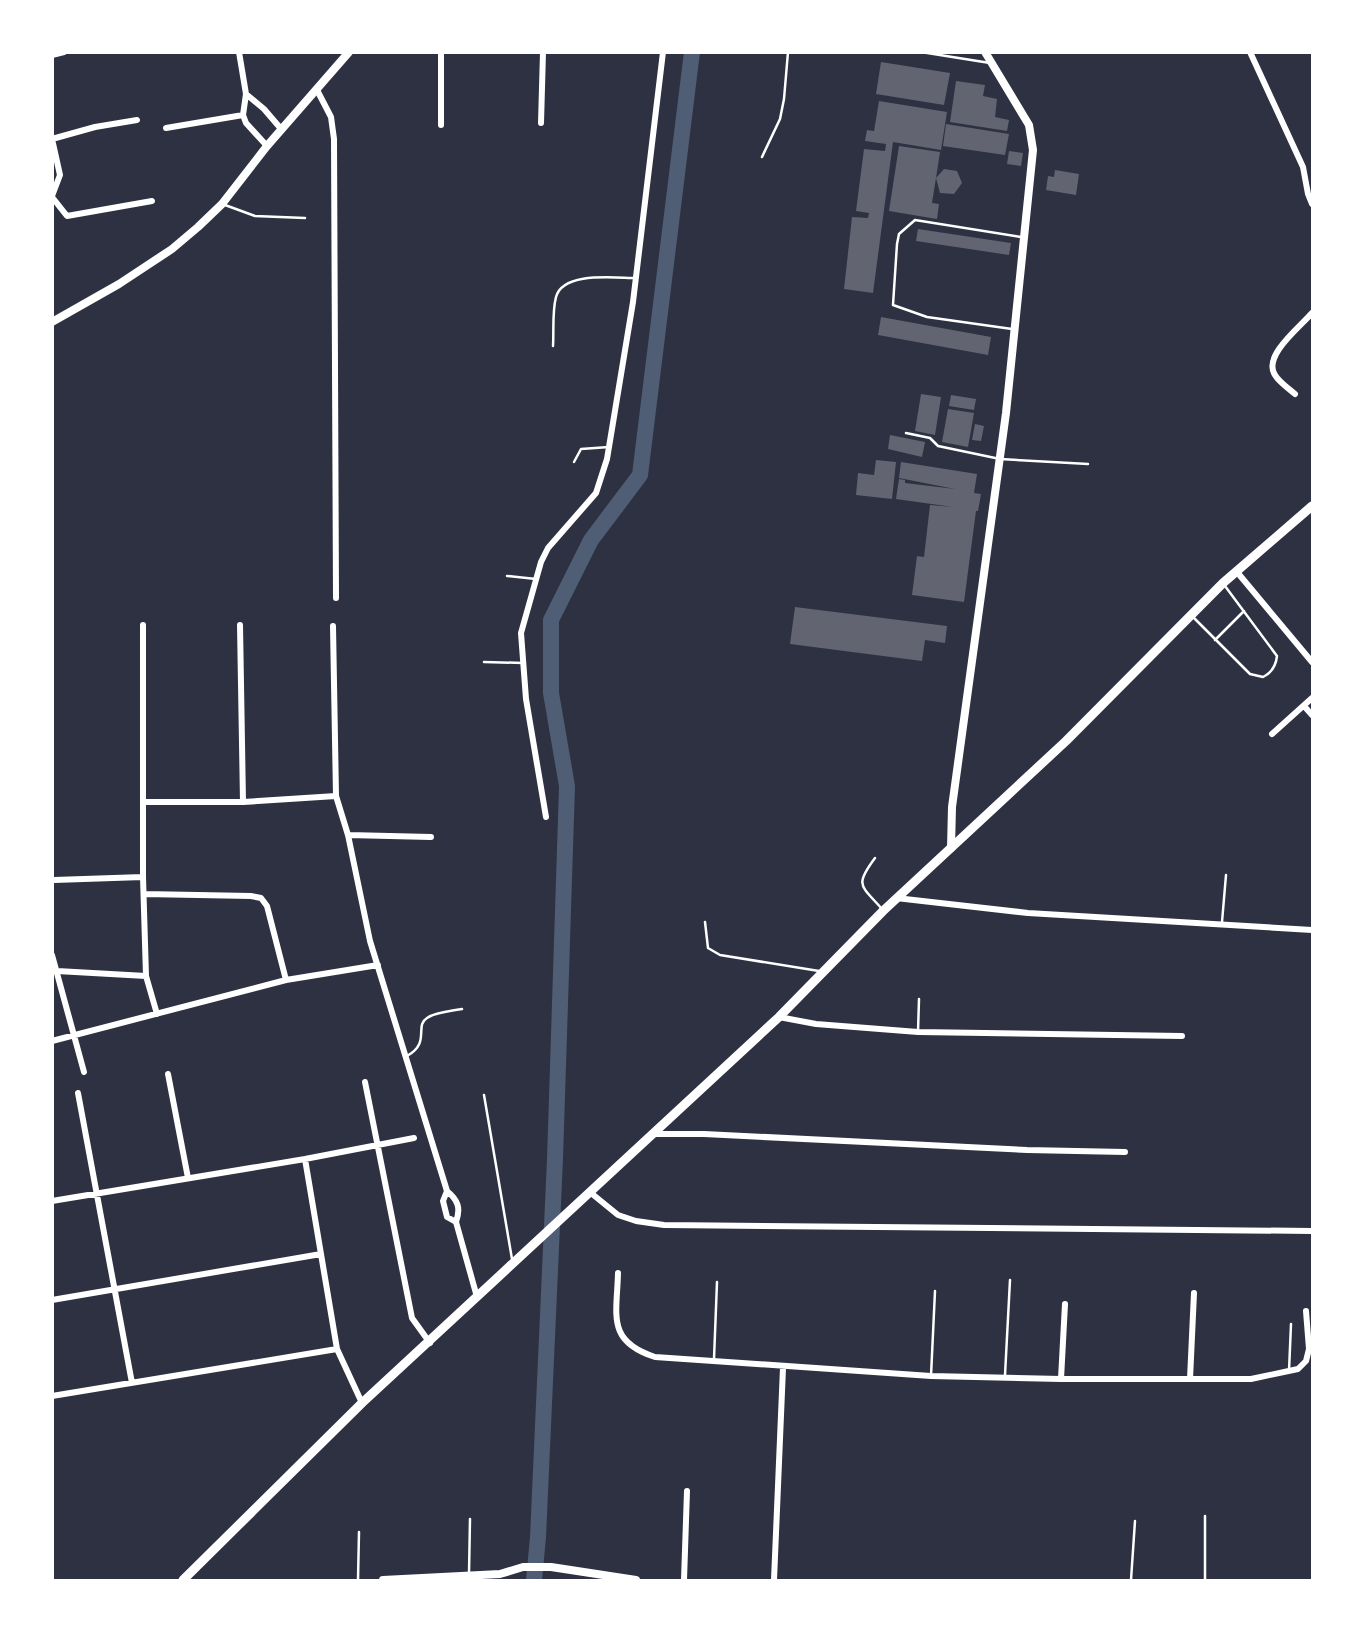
<svg xmlns="http://www.w3.org/2000/svg" width="1365" height="1633" viewBox="0 0 1365 1633" font-family="'Sofia Sans Condensed',sans-serif">
<style>
.lines{fill:none;stroke-linecap:round;stroke-linejoin:round}
.canal{stroke:#4f5d75;stroke-width:16}
.building{fill:#626471}
.service{stroke:#fff;stroke-width:2.5}
.minor{stroke:#fff;stroke-width:6}
.tertiary{stroke:#fff;stroke-width:8}
.secondary{stroke:#fff;stroke-width:9}
</style>
<rect width="100%" height="100%" fill="#2d3142"/>
<g class="lines">
<!-- canal -->
<path class="canal" d="M534,1580L538,1537L555,1159L567,786L551,693V620L591,540L640,475L692,52"/>
</g>
<!-- building -->
<path class="building" d="M881,62L950,73L944,105L876,94Z
M956,81L985,85L983,96L997,99L995,117L1009,120L1007,131L950,122Z
M879,101L947,112L941,150L893,142L873,293L844,289L852,217L868,218L869,213L856,211L864,149L885,151L886,144L865,141L867,130L874,131Z
M946,124L1009,134L1005,155L943,146Z
M899,146L940,152L936,178L944,169L957,171L962,183L954,194L940,193L936,178L932,203L939,204L937,219L889,211Z
M1009,151L1023,153L1021,166L1007,164Z
M1055,170L1079,174L1076,195L1046,190L1048,176L1054,177Z
M918,229L1011,243L1009,255L916,241Z
M881,317L991,337L988,355L878,335Z
M921,394L941,397L935,435L915,431Z
M951,395L976,399L974,410L949,406Z
M948,409L974,413L968,447L942,442Z
M975,424L984,426L981,441L972,440Z
M890,435L925,442L922,457L888,449Z
M876,460L896,462L892,499L856,495L858,473L874,475Z
M901,462L977,474L974,493L981,494L978,511H976L964,602L912,595L917,556L924,557L930,505L953,507L896,499L899,479L905,480V483L955,489L899,478Z
M795,607L947,626L945,643L925,640L922,661L790,644Z"/>
<g class="lines">
<!-- service -->
<path class="service" d="M921,52L990,63
M762,157L780,119L784,99L788,52
M225,205L255,216L305,218
M1012,329L927,317L893,305L897,244L899,234L915,220L1021,237
M553,346C554,331 552,312 556,297C563,271 615,278 636,278
M906,433L930,438L938,446L1000,459L1088,464
M574,462L581,449L609,447
M507,576L536,579
M1192,616L1250,674L1263,677C1271,673 1276,665 1277,656L1225,586
M1215,640L1244,611
M484,662L523,663
M875,858C854,886 861,885 882,909
M705,922L708,948L720,955L819,971
M1222,922L1226,875
M918,1032L919,999
M407,1056C431,1043 414,1026 427,1018C436,1012 452,1011 462,1009
M484,1095L512,1259
M714,1359L717,1282
M1289,1371L1291,1324
M1005,1375L1010,1280
M931,1376L935,1291
M469,1574L470,1519
M358,1580L359,1532
M1131,1580L1135,1521
M1205,1580V1516"/>
<!-- minor -->
<path class="minor" d="M239,52L246,94L243,115L246,123L267,146
M1250,52L1303,167L1308,194L1312,204
M52,55L64,52
M317,90L331,117L334,139L336,598
M246,94L264,109L282,130
M541,123L543,52
M441,125V52
M166,128L243,115
M52,139L95,127L137,120
M52,139L60,175L52,196
M52,197L67,216L152,201
M1295,394C1288,388 1279,382 1275,375C1262,356 1301,326 1312,313
M1237,572L1312,662
M143,625V877L146,976L157,1014
M240,625L243,802
M333,626L336,796L348,835L370,941L447,1191C458,1200 461,1208 456,1222L477,1297
M1304,706L1312,715
M1272,734L1312,698
M144,802H243L336,796
M546,817L526,699L521,633L541,562L548,548L596,493L607,459L633,302L663,52
M348,835L431,837
M54,880L143,877
M144,894L251,896L261,898L267,906L286,980
M896,898L1028,913L1312,930
M52,955L84,1072
M57,971L146,976
M779,1017L816,1024L918,1032L1182,1036
M52,1041L286,980L378,965
M168,1074L188,1178
M365,1082L412,1318L430,1343
M78,1093L132,1383
M654,1134H704L1027,1150L1125,1152
M305,1159L337,1349L362,1403
M447,1191L443,1201L447,1217L456,1222
M591,1193L618,1215L636,1221L664,1225L1312,1231
M52,1201L305,1159L414,1138
M618,1273C617,1315 606,1341 655,1357L931,1376L1061,1379H1251L1298,1369L1306,1361L1309,1349L1306,1311
M52,1300L321,1254
M1061,1379L1065,1304
M1190,1379L1194,1293
M52,1396L337,1349
M684,1580L687,1491
M774,1580L783,1368"/>
<!-- tertiary -->
<path class="tertiary" d="M52,322L119,284L172,249L198,227L222,204L267,146L349,52
M951,848L952,807L1006,413L1033,150L1029,125L985,52
M383,1580L500,1574L523,1567H551L636,1580"/>
<!-- secondary -->
<path class="secondary" d="M183,1580L362,1403L779,1017L883,911L1066,741L1223,583L1312,506"/>
</g>
<!-- border -->
<rect width="1365" height="1633" fill="none" stroke="#ffffff" stroke-width="108"/>
</svg>
